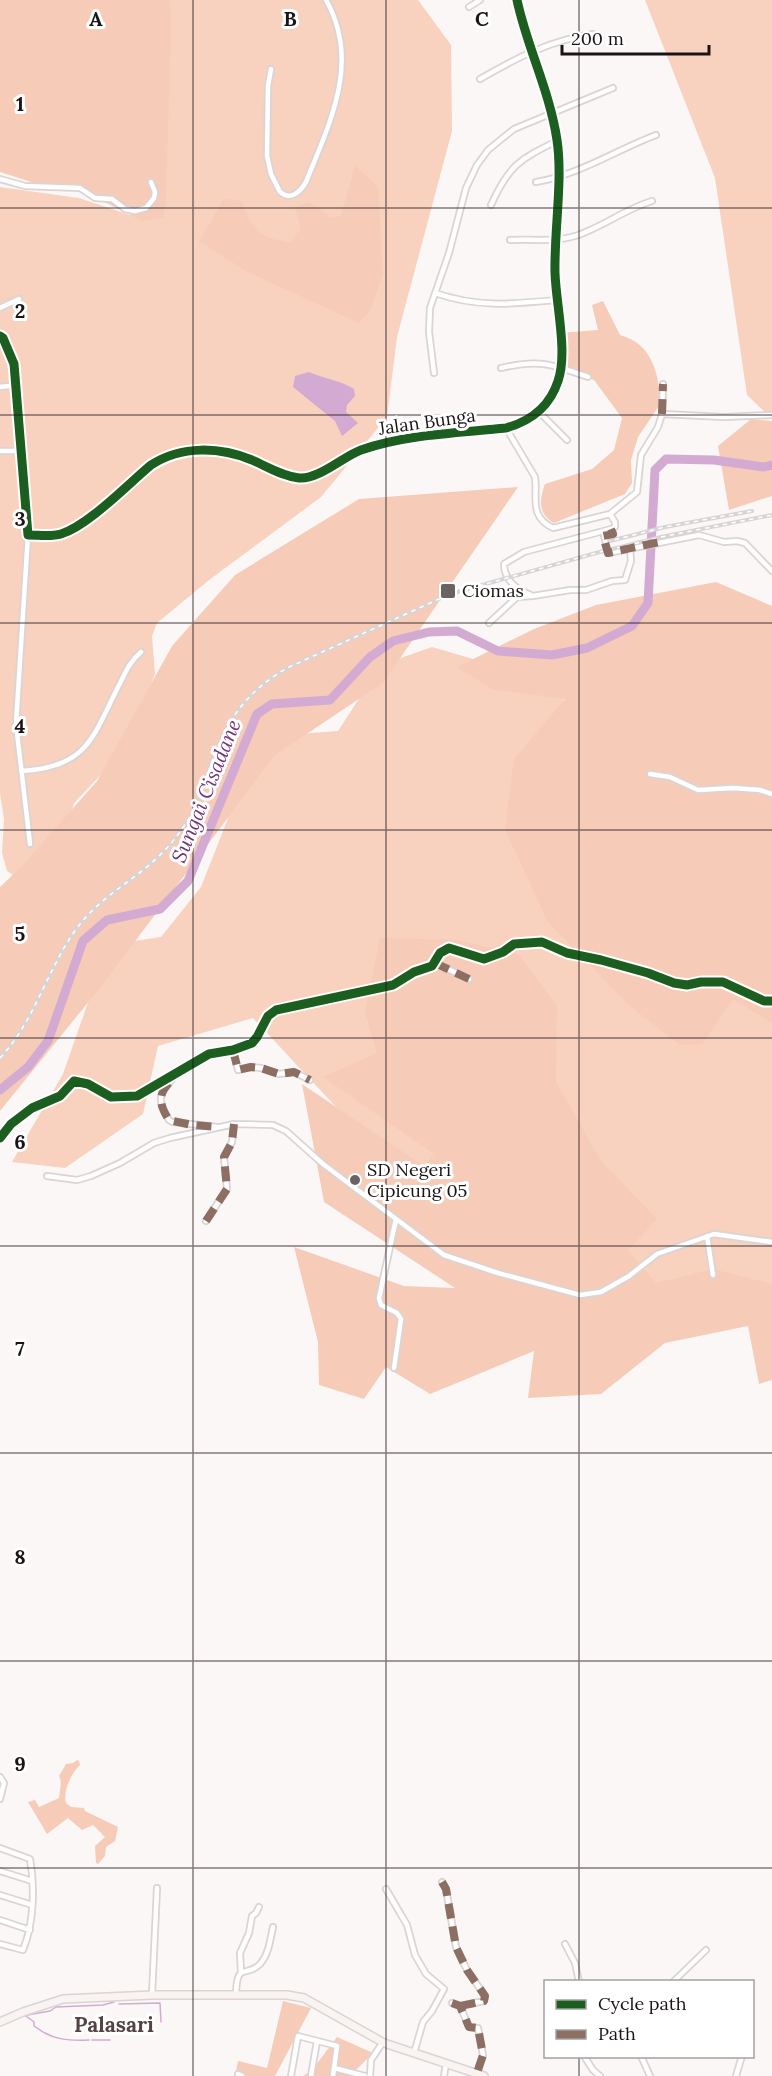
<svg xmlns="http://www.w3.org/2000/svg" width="772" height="2076" viewBox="0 0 772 2076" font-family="Lora,serif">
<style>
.green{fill:#f8d1bf}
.forest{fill:#f6ccb8}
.water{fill:#d3abd2}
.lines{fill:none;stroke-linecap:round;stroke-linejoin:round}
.stream{stroke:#d3abd2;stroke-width:1.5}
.river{stroke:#d3abd2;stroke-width:9}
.minor-casing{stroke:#dad4d4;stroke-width:8}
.secondary-casing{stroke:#dad4d4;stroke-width:10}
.minor{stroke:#fffefe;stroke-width:4.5}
.secondary{stroke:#f9f3f2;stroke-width:7}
.rail-casing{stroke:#d7d4d5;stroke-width:4}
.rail{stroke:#fff;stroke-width:1.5;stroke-dasharray:4.5;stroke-linecap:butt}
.minor-bridge-casing{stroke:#dad4d4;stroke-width:8;stroke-linecap:butt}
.minor-bridge{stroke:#fffefe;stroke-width:4.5}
.quiet{stroke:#8d6e63;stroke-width:8;stroke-dasharray:15 8;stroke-linecap:butt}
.cycleway-casing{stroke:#fff;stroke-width:13}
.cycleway{stroke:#1b5e20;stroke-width:9}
.grid{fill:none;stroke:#1b1415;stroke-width:1.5;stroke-opacity:0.55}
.poi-dot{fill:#6a6364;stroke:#fff;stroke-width:2}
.labels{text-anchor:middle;stroke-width:6;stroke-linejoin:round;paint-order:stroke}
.street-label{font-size:18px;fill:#1b1415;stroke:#fff}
.poi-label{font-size:18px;fill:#1b1415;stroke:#fff;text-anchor:start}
.water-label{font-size:20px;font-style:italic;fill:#743277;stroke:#fff}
.quarter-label{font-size:21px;font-weight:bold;fill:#544346;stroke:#fff}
.grid-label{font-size:20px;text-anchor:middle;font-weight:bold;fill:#1b1415;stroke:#fff;stroke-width:6;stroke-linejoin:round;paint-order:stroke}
</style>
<rect width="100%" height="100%" fill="#fcf7f7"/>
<!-- green -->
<path class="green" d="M160,0H418L451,45L452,131L397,337L387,417L321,497L209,580L157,623L152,636L155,674L130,738L110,765L74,803L66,833L17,878L7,871L2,853L4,819L0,793V187L79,198L130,215L143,216Z
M645,0H772V419L747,395L715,178Z
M432,647L562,685L566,722L751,984L772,1006V1284L661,1298L449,1154L427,1182L336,1107L253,1018L158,1046L143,1114L65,1168L12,1162L63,1074L108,945L161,937L201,887L243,780L284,735L338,731L381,665Z"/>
<!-- forest -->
<path class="forest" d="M0,0H169L171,20L166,204L163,218L143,221L70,185L34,183L0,172Z
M355,166L378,187L383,274L371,309L359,323L246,271L199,241L224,199L241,201C256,233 254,235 290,243L301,228L295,208L308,202L331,217L341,216Z
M603,301L620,335C653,344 658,373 661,403L638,437L631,460L632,483L625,494L554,523C538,514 539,500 545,484L592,469L614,450L622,418L594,380L562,367L559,333L598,330L592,305Z
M751,419L772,421V496L729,510L718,446Z
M518,487L383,683L275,755L103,984L0,1111V887L22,866L97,781L172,646L235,575L359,499Z
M716,582L772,606V1023L733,999L702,1044L680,1045L630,1006L548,922L505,830L514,759L565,699L492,689L457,667L534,629L596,605Z
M380,938L457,940L519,955L557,1006L556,1082L602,1162L657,1219L628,1250L656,1283L713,1269L772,1284V1380L759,1384L748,1326L665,1343L601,1394L528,1398L534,1351L430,1394L386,1367L364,1399L319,1385L318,1342L294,1247L404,1286L455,1288L324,1202L302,1084L424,1166L434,1154L323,1077L377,1053L365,1012Z
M77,1760L79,1761L80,1765C71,1774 63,1790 66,1803L71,1807L84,1808L85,1811L118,1827L115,1841L106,1847L105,1856L98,1864L96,1863L95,1846L105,1837L93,1825L82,1830L68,1818L47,1834L28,1802L35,1800L39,1807L59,1798L61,1782L59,1776L66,1764L73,1763Z
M283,2001L311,2008L275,2076H235L238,2061L267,2068Z
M337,2037L373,2053L350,2076H303L312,2070Z"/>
<!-- water -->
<path class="water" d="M309,372C324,379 340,380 354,389L355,396L347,405L346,412L358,423L342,436L335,421L293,387L295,376Z"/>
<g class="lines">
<!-- stream -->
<path class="stream" d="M119,2004L160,2003L161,2022
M22,2016L50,2011L56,2007L103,2005L114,2002
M26,2016L34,2022V2026L37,2028C53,2040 69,2041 89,2040
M92,2040H110"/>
<!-- river -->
<path class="river" d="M0,1090L28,1067L48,1041L83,941L107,920L160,909L188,881L257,714L272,704L330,700L370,657L393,641L429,632L457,631L498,651L552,655L587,648L632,626L648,603L655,470L666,459L714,460L764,467L772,465"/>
<!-- minor casing -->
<g class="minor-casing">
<path id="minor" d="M469,7L480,0
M271,69L268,86L267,156L271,174L280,192C291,201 300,192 306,182C330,122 361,62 326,0
M480,79C516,58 551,40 593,34
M0,179L25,186L80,188L95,198L112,199L125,209L135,211L146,208L154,198L155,192L151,182
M536,182C579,175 616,150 656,135
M491,205C509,165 520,159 557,141
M510,240C531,239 555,242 575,236C601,228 625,209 652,201
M435,293C479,308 512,304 557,300
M0,308L19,299
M0,336L3,338L14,364L28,535C39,535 51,537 61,534C89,525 128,484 151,465C182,445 220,447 252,460C268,467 282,476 299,478C318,480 344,456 361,450C407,434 459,433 506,428C531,421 550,406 558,381C568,353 556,304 555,273C554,231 563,180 557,140C550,92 527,47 517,0
M501,368C539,359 552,364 588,377
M434,373L429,332L430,308L449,253L466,188L477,165L488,150L514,129L613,88
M0,387L17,385
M539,412L567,440
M662,414L663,384
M506,428L535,477C538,496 528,516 553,528L610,514L637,492L641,455L658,427L662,414L724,417L772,415
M0,451H21
M28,535L16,724L30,844
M604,535L613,534L611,529
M608,553L699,535L724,542L737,541L745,543L772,571
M531,595C517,590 504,580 504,564L524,552L611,529L615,527V522L610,514
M489,623L517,597L533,596L570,590H586L612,581L625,580L631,561L630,549
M22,771C87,767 92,739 118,687C125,674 129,662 141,652
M650,774L670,777L698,790L733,788L760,790L772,794
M435,963L469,979
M233,1050L238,1070L251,1067L261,1068L279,1074L294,1072L310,1080
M175,1076C160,1093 155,1098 169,1120L172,1122L217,1127
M0,1138L11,1124L32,1108L60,1096L74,1081L88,1084L111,1097L137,1096L209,1054L233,1050L252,1043L257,1037L268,1016L276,1010L393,985L414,972L432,966L440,953L449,948L484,959L503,952L514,944L542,942L567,953L601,960L648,973L674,983L687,985L701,982H723L764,1001H772
M47,1176L77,1180L91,1176L120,1163L154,1143L170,1138L234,1124L273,1125L286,1131L323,1164L444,1255L498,1273L580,1295L601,1292L629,1276L657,1254L714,1234L772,1242
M206,1221L227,1189L224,1157L232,1142L234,1124
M707,1236L713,1275
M394,1368L401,1319L397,1313L381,1305L379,1298L396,1219
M0,1777L4,1783L0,1799
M0,1848L30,1859C35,1887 34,1923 23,1950L0,1944
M0,1871L32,1881
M442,1882L446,1889L456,1947L467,1970L485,1996L484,2001L460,2006
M386,1889L407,1925L415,1955L426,1974L444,1989L432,2011L423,2022L414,2053
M0,1895L32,1905
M0,1920L30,1930
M565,1944L575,1963L579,1982
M241,1972L240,1953L249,1933L252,1916L256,1913L259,1907
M673,1982L706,1950
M236,1994C237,1960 246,1979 260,1964C269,1954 270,1940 273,1927
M152,1995L157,1888
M452,2003L460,2006L469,2027L478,2028L483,2055L477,2073
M584,2056L593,2070L600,2076
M641,2056L650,2076
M334,2068L365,2076
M238,2074L242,2076
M291,2076L298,2036L337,2046L333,2076
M311,2076L317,2041
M370,2076L371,2060L383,2042
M444,2076L446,2064
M736,2076L742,2056"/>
</g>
<!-- secondary casing -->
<g class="secondary-casing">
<path id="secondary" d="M0,2022L23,2012L63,1999L152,1995H287L304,1998L384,2043L484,2076"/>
</g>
<!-- minor -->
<use href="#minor" class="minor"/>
<!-- secondary -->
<use href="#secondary" class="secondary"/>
<!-- rail casing -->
<g class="rail-casing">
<path id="rail" d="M606,542L665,527L752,511
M0,1058C36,1020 48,965 80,924C103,895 135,880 160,855C174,842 184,826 194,811C218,748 225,704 287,668L450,594L596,553L661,537L772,515"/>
</g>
<!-- rail -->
<use href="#rail" class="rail"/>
<!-- minor-bridge casing -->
<g class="minor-bridge-casing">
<path id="minor-bridge" d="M604,535L608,553"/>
</g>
<!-- minor-bridge -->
<use href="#minor-bridge" class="minor-bridge"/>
<!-- quiet -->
<path class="quiet" d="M662,414L663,384
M611,529L613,534L603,536L608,553L664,541
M435,963L469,979
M233,1050L238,1070L251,1067L261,1068L279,1074L294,1072L310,1080
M169,1083C157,1095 160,1106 169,1120L192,1125L219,1127
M206,1221L227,1189L224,1157L232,1142L234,1124
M442,1882L446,1889L456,1947L467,1970L485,1996L484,2001L460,2006
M452,2003L460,2006L469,2027L478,2028L483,2055L477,2073"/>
<!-- cycleway casing -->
<g class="cycleway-casing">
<path id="cycleway" d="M0,336L3,338L14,364L28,535C39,535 51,537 61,534C89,525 128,484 151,465C182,445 220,447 252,460C268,467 282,476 299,478C318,480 344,456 361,450C407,434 459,433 506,428C531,421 550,406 558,381C568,353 556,304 555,273C554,231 563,180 557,140C550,92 527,47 517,0
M0,1138L11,1124L32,1108L60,1096L74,1081L88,1084L111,1097L137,1096L209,1054L233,1050L252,1043L257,1037L268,1016L276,1010L393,985L414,972L432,966L440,953L449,948L484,959L503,952L514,944L542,942L567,953L601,960L648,973L674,983L687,985L701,982H723L764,1001H772"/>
</g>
<!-- cycleway -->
<use href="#cycleway" class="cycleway"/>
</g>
<!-- grid -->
<path class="grid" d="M193,0V2076M386,0V2076M579,0V1982M0,208H772M0,415H772M0,623H772M0,830H772M0,1038H772M0,1246H772M0,1453H772M0,1661H772M0,1868H772M579,2056V2076"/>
<!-- markers -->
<g class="poi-dot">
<rect x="440" y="583" width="16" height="16" rx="3"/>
<circle cx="355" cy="1180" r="6"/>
</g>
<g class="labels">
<!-- street labels -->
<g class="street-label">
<text transform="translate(427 422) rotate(-8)" y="6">Jalan Bunga</text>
</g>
<!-- poi labels -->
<g class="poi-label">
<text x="462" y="597">Ciomas</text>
<text x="367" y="1176">SD Negeri<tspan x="367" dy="21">Cipicung 05</tspan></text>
</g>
<!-- water labels -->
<g class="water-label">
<text transform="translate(206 791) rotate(-68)" y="7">Sungai Cisadane</text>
</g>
<!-- quarter labels -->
<g class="quarter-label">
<text x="114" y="2032">Palasari</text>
</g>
</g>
<g class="grid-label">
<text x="96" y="26">A</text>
<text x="290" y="26">B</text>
<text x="482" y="26">C</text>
<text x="20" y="111">1</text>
<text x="20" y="318">2</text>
<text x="20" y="526">3</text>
<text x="20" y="733">4</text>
<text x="20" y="941">5</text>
<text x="20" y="1149">6</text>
<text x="20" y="1356">7</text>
<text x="20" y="1564">8</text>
<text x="20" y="1771">9</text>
</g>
<!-- legend -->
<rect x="544" y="1980" width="210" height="78" fill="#ffffff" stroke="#a4a1a1" stroke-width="1.5"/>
<rect x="556" y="2000" width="30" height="9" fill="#1b5e20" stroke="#a4a1a1" stroke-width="1.5"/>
<text x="598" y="2010" font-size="18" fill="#1b1415">Cycle path</text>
<rect x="556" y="2030" width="30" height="9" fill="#8d6e63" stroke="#a4a1a1" stroke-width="1.5"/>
<text x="598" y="2040" font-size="18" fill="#1b1415">Path</text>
<!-- scale -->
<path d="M562 45v9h147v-9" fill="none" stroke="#1b1415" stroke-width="3"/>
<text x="571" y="45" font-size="18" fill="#1b1415" stroke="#ffffff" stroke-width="4.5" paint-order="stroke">200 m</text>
</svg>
